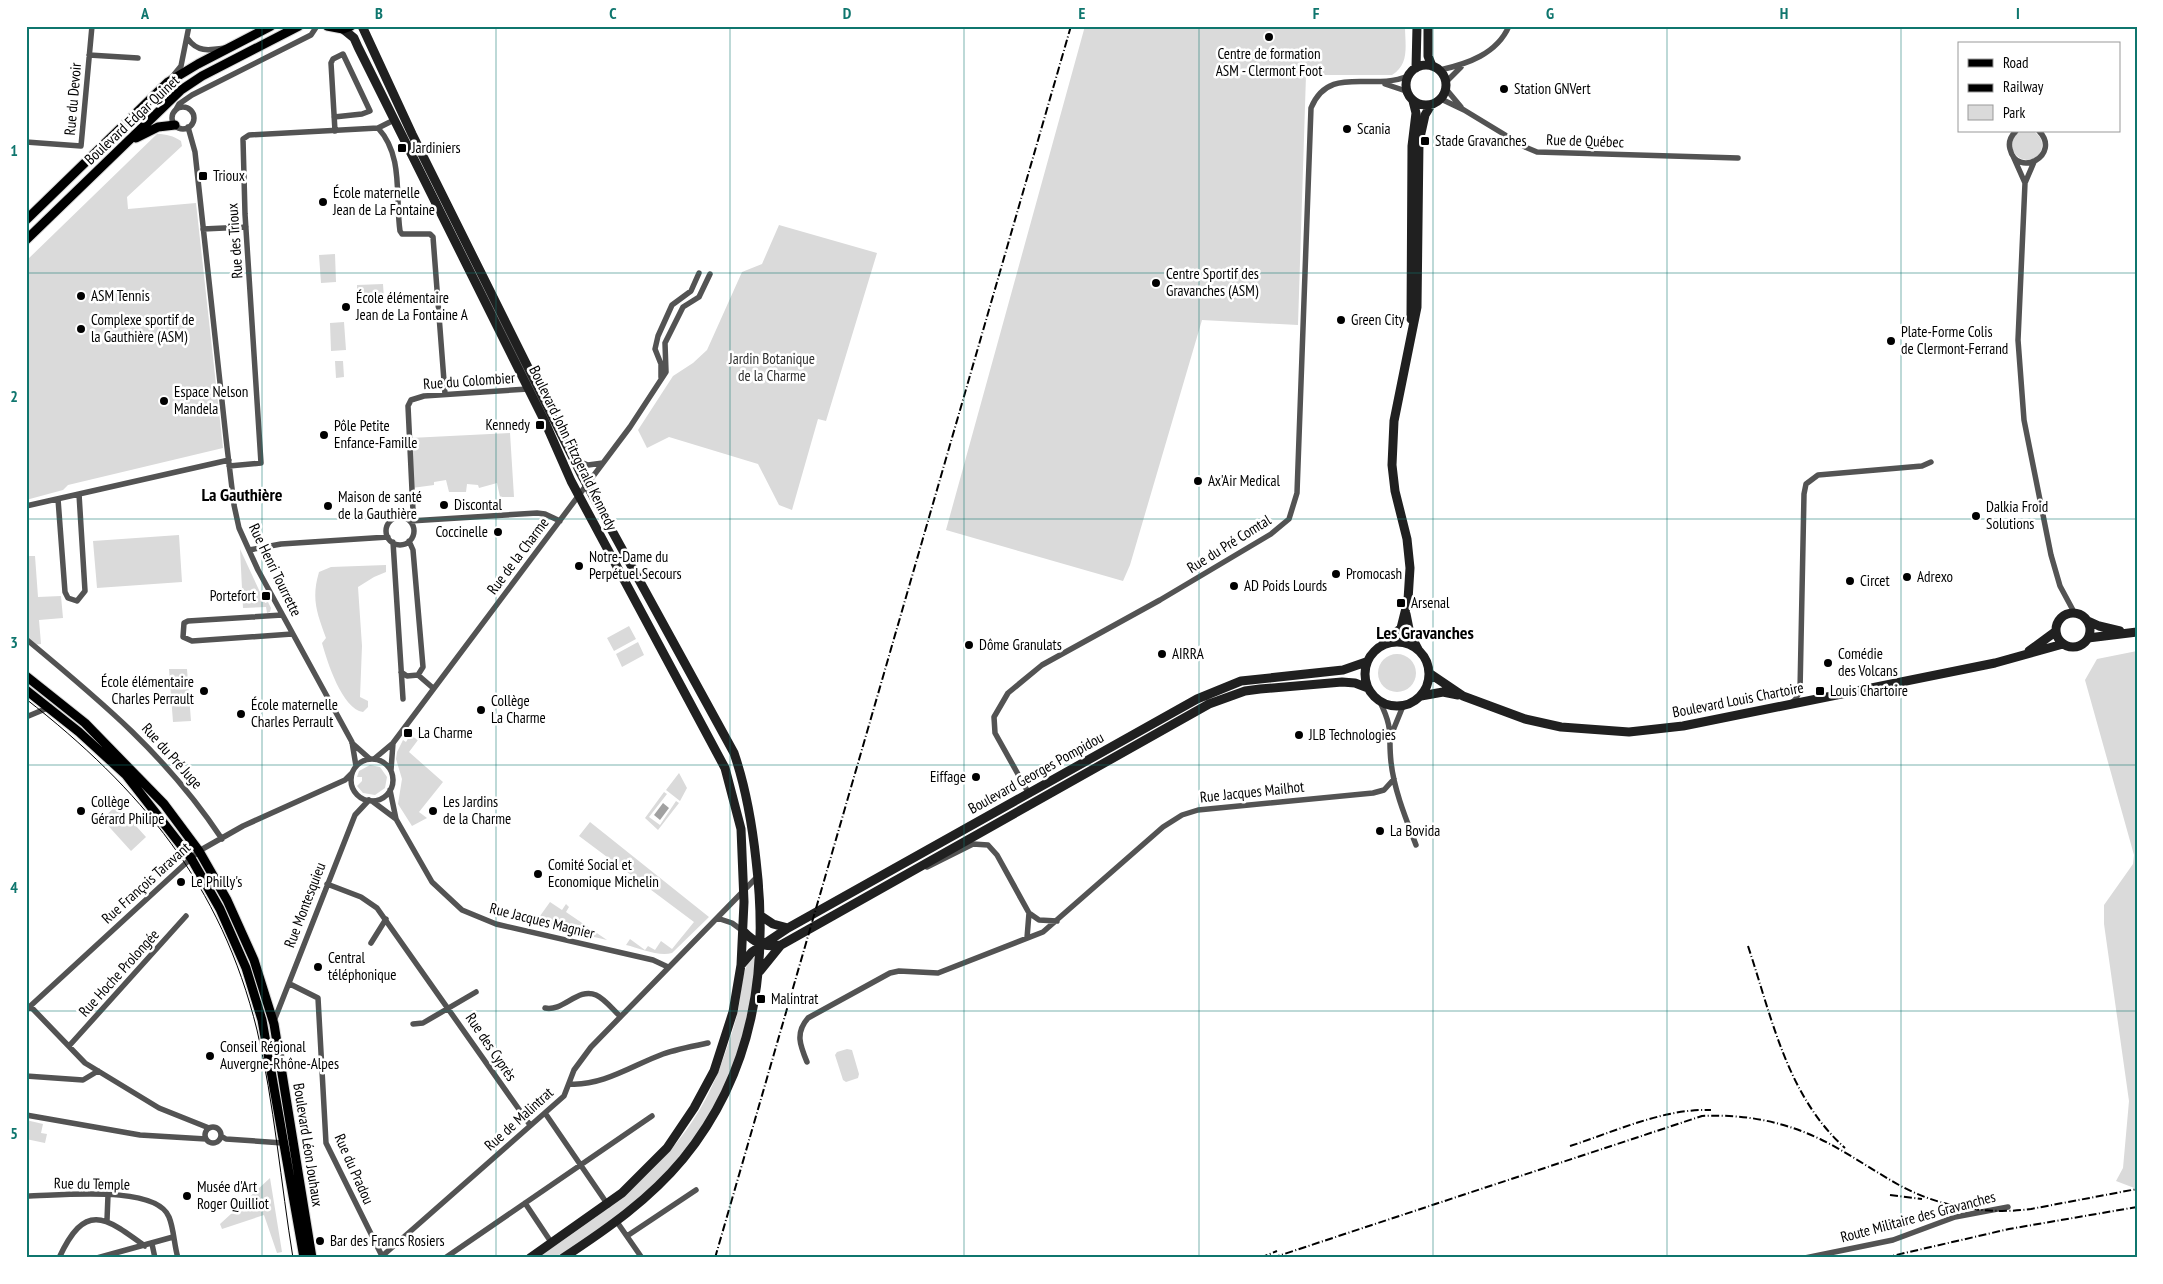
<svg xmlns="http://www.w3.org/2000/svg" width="2163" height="1284" viewBox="0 0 2163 1284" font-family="'PT Sans Narrow',sans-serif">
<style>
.green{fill:#dadada}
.water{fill:#a1a1a1}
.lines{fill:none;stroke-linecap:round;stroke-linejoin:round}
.primary-casing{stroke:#dbdbdb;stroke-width:11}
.minor{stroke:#535353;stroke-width:5.5}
.secondary{stroke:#202020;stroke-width:9}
.primary{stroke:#000;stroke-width:9}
.tram{stroke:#000;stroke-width:1}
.rail{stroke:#000;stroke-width:2;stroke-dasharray:8 2.5 1 2.5;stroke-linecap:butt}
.grid{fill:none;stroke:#0f766e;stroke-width:1;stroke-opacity:0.55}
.poi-dot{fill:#000;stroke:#fff;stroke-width:2}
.labels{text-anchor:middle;stroke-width:5;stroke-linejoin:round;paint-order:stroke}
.poi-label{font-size:15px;fill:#000;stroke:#fff;text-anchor:start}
.street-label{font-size:15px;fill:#000;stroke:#fff}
.park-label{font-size:15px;fill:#313131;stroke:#fff}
.quarter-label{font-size:18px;font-weight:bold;fill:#000;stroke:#fff}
.neatline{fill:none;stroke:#0f766e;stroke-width:2}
.grid-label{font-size:16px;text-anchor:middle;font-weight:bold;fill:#0f766e}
</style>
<rect width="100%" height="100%" fill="#fff"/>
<!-- green -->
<path class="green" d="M1085,26H1405C1405,45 1410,64 1392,75H1306L1298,325L1202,320L1130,565L1123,581L946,530Z
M2012 145a15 15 0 1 1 30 0a15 15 0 1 1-30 0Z
M157,134C167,134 173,136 181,141L182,146L127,197L128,209L196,203L223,448L68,485L63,490L26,500V261Z
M779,225L877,253L826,421L818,419L792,510L779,505L758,464L669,437L647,448L638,430L673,376L693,363L707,350L742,272L762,264Z
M335,254L336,282L321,283L319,255Z
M383,284L384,299L357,300V285Z
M344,322L346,350L331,351L330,323Z
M335,361H343L344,377L336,378Z
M510,433L514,497H500L497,483L479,488L478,485L467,484L466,492H449L446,480L434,482V485L412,488L410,438Z
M179,535L182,582L97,588L93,541Z
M240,549L265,603L268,602L271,608L270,612L267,613L266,607L243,608Z
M26,556H35L38,597L61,596L63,618L39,620L41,644L33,645L26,639Z
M386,565V572L374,577L358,587L362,646L360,697L368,701V707L363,712C342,709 327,661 322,643L326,638C317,613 311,599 319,572L331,567Z
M629,626L636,639L614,651L607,638Z
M638,642L644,655L622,667L616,654Z
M2137,651V1189L2116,1181L2123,1168L2129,1101L2104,924V905L2133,864L2134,855L2085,680L2097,659Z
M1378 673a19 19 0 1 1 38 0a19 19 0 1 1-38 0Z
M169,669H187L191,721L173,722Z
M410,735L418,740L409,752L443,782L419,812L427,818L412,826L398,804L402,779L396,759L397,752L403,740L406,742Z
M370,765L380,767L387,777L385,788L375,795L363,793L357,786L362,781V777H357L359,771Z
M679,773L687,788L680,801L666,790Z
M664,792L667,794L649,817L660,825L676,801L679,803L658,830L645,818Z
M117,805L146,837L131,851L102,819Z
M590,822L709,917L672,953C659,957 639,948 626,945L630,939L645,950L648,946L655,950L661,941L672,949L694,922L579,836Z
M550,902L562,910L566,904L569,907L566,912L607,940L535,923Z
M752,957L757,960C752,994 746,1027 735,1060C712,1128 660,1189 600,1229C589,1236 567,1255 556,1258C550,1259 543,1258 537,1258C617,1204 690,1155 723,1059C729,1043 734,1027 738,1011C742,993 740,972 752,957Z
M847,1049L852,1050L859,1074L858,1078L846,1082L843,1080L835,1055L837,1052Z
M26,1120L43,1124L41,1133L47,1134L45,1143L26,1139Z
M270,1178L282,1252L277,1253L264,1215L222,1229L220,1224Z"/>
<!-- water -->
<path class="water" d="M663,803L669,808L660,820L654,815Z"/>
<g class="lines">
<!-- primary casing -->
<g class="primary-casing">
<path id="primary" d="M327,26L343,29L351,26
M136,138L158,127L175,125
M26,220L168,82L198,64L271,26
M26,240L181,90L202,76L299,26
M26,676L85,723L164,804L199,851L227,900L254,960L274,1024L312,1258
M26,690L79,732L126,775L191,858L220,909L246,968L262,1020L304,1258"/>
</g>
<!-- minor -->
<path class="minor" d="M188,39C198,53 210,50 225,48
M89,55L138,58
M1440,70C1467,64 1497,54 1509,26
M172,77L181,66L189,26
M1446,82L1461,67
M1385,84L1406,91
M1446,89L1461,107
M1441,99L1464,110L1525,147L1537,152L1738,158
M172 118a11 11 0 1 1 22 0a11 11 0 1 1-22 0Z
M175,111L179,104L192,95L311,35L317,26
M334,117L362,114L370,111L343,54L333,59L331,63L335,131
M188,127L195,152L227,447L234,505L239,528L258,570L352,742L356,766
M378,128C404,156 395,197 400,231L402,234H430L433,237L445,394
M2016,131C2011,136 2008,142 2010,149C2017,179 2062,155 2039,131
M26,142L81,146L92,26
M2013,156L2025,183L2018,340L2024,420L2051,555L2060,586L2074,612
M2025,183L2034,162
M203,229L246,227
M661,377V364L655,349L658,336L672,305L691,291L699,273
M528,389L424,396L411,400L408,406L413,511L410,521L537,513L545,514L560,521
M575,460L588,465L603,463
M229,466L261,463L245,214L243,139L249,135L378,128L394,120
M58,499L65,592L68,598L77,601L85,591L79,494
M26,506L229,460
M386 531a14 14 0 1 1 28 0a14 14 0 1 1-28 0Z
M393,542L403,699
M249,550L281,544L388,537
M282,615L188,621L184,623L183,637L192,641L292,634
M26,639C102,702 167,756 222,839
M401,672L407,676L418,675L423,667L413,550L409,541
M418,675L433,688
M1380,702C1394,730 1388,735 1391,762C1394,790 1406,819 1416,845
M1790,704L1795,700L1800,691L1804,494L1806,484L1818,475L1922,466L1931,462
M26,717L50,707
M1392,733L1403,706
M352,743L370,759
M374,759L393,743L630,427L666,372L665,343L683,307L699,297L710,274
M351 780a21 21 0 1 1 42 0a21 21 0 1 1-42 0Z
M391,770L393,743
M390,790L396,819L432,882L462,910L496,924L653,960L668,967
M1028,792L995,733L994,717L1008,693L1042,665L1160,600L1271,534L1289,519L1297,493L1311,108C1329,64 1371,92 1408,76
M372,801L396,819
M927,867L973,844L988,845L997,855L1029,913L1027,938
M327,884L361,897L377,908L530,1125
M1029,913L1039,920L1057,921
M717,918L732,923L743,931
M371,943L386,919
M290,984L318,998L326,1143L382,1256
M31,1007L85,1063L159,1108L209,1128
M545,1008C563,1012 578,987 596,995C605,999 613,1010 620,1016
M26,1010L199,851L243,826L345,780L352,773
M274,1021L355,815L369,800
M413,1024L423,1023L476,992
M69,1046L186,916
M807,1062C800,1045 795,1033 808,1018L890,973L899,971L938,973L1043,932L1163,827L1182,815L1198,810L1373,793L1384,790L1394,779
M26,1076L83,1080L98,1071
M570,1084C603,1086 633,1065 663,1054C677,1049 693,1046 708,1043
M545,1113L608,1205
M26,1115L140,1135L206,1139
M205 1135a8 8 0 1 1 16 0a8 8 0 1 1-16 0Z
M221,1136L226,1139L283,1143
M26,1196C56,1196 156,1184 169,1217C174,1229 174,1245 178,1258
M525,1203L549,1239
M107,1220L108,1195
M617,1222L642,1258
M627,1236L696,1190
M152,1244L155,1258
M59,1258C85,1202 104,1216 145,1246
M97,1258L173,1237
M380,1258L564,1096L574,1070L591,1047L758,876
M445,1258L652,1116
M1805,1258L1893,1240L1955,1217L2008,1207"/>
<!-- secondary -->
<path class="secondary" d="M362,26L412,134L582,476L734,753C746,788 752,823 756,860C769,969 754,1072 683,1159C649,1200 607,1229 563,1258
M1428,26V56L1432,66
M343,29L354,38L358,47L545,422L571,481L725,768L741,829L744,902L741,965L733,1012L714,1071L694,1108L667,1148L622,1193L530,1258
M1406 85a20 20 0 1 1 40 0a20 20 0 1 1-40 0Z
M1416,68L1417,26
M1411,319L1412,146L1416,113L1413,101
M2056 630a17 17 0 1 1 34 0a17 17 0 1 1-34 0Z
M1406,614L1410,634L1418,649
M2088,621L2099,626L2120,631
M2088,638L2137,632
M1365 674a32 32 0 1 1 64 0a32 32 0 1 1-64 0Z
M1382,645L1401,628L1408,600L1410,568L1407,539L1395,491L1392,465L1394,421L1417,307L1419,142L1425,115L1431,105
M2029,651L2055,632
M1429,673L1463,696L1525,719L1561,727L1629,732L1683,726L1995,663L2063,644
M1421,696L1443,692L1458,695
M761,916L773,924L788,928
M743,931C755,943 764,948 781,945
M741,965L752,952L788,928L1197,699L1241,681L1343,670L1366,662
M760,971L781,945L1209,704L1245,691L1260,689L1342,682L1355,683L1368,688"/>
<!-- primary -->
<use href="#primary" class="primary"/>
<!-- tram -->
<path class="tram" d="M26,699C141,789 221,884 257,1030C274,1102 281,1184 293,1258"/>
<!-- rail -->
<path class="rail" d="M1748,946C1772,1018 1787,1096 1845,1148
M1570,1146C1614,1132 1664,1108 1711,1110
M1890,1195L1922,1199
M715,1258L1071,26
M1260,1258L1277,1251
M1272,1258L1702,1116C1744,1114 1782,1121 1820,1139C1847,1152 1872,1170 1899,1185C1939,1207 1986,1215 2031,1209L2137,1189
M1883,1258L2009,1229L2137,1207"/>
</g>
<!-- grid -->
<path class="grid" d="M262,26V1258M496,26V1258M730,26V1258M964,26V1258M1199,26V1258M1433,26V1258M1667,26V1258M1901,26V1258M26,273H2137M26,519H2137M26,765H2137M26,1011H2137"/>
<!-- markers -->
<g class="poi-dot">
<circle cx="1269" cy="37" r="5"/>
<circle cx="1504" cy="89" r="5"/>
<circle cx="1347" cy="129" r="5"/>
<rect x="1420" y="136" width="10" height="10" rx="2.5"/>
<rect x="397" y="143" width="10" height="10" rx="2.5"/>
<rect x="198" y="171" width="10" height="10" rx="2.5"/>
<circle cx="323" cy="202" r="5"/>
<circle cx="1156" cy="283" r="5"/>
<circle cx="81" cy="296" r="5"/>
<circle cx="346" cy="307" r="5"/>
<circle cx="1341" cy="320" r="5"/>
<circle cx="81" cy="329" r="5"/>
<circle cx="1891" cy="341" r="5"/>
<circle cx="164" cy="401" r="5"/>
<rect x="535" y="420" width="10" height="10" rx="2.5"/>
<circle cx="324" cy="435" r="5"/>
<circle cx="1198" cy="481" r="5"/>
<circle cx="444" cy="505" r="5"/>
<circle cx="328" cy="506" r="5"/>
<circle cx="1976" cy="516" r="5"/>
<circle cx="498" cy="532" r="5"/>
<circle cx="579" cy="566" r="5"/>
<circle cx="1336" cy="574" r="5"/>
<circle cx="1907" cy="577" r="5"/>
<circle cx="1850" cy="581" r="5"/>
<circle cx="1234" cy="586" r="5"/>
<rect x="261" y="591" width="10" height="10" rx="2.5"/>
<rect x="1396" y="598" width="10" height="10" rx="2.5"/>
<circle cx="969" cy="645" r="5"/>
<circle cx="1162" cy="654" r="5"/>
<circle cx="1828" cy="663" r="5"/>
<circle cx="204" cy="691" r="5"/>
<rect x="1815" y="686" width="10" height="10" rx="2.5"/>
<circle cx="481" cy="710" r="5"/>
<circle cx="241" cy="714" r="5"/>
<rect x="403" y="728" width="10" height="10" rx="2.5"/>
<circle cx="1299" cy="735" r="5"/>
<circle cx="976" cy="777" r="5"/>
<circle cx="81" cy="811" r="5"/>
<circle cx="433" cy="811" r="5"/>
<circle cx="1380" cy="831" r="5"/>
<circle cx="538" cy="874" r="5"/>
<circle cx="181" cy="882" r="5"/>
<circle cx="318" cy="967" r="5"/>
<rect x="756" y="994" width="10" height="10" rx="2.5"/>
<circle cx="210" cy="1056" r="5"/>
<circle cx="187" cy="1196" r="5"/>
<circle cx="320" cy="1241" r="5"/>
</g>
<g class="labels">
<!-- poi labels -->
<g class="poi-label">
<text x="1269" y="59" text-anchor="middle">Centre de formation<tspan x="1269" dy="17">ASM - Clermont Foot</tspan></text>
<text x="1514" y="94">Station GNVert</text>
<text x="1357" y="134">Scania</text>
<text x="1435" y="146">Stade Gravanches</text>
<text x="412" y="153">Jardiniers</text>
<text x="213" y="181">Trioux</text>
<text x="333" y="198">École maternelle<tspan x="333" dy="17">Jean de La Fontaine</tspan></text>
<text x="1166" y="279">Centre Sportif des<tspan x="1166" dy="17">Gravanches (ASM)</tspan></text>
<text x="91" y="301">ASM Tennis</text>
<text x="356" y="303">École élémentaire<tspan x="356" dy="17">Jean de La Fontaine A</tspan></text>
<text x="91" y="325">Complexe sportif de<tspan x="91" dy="17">la Gauthière (ASM)</tspan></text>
<text x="1351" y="325">Green City</text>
<text x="1901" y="337">Plate-Forme Colis<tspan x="1901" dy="17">de Clermont-Ferrand</tspan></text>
<text x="174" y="397">Espace Nelson<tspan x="174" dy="17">Mandela</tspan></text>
<text x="530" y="430" text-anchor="end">Kennedy</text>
<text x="334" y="431">Pôle Petite<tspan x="334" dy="17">Enfance-Famille</tspan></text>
<text x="1208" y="486">Ax'Air Medical</text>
<text x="338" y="502">Maison de santé<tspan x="338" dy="17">de la Gauthière</tspan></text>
<text x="454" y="510">Discontal</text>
<text x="1986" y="512">Dalkia Froid<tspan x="1986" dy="17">Solutions</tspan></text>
<text x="488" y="537" text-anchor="end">Coccinelle</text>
<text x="589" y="562">Notre-Dame du<tspan x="589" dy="17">Perpétuel Secours</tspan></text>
<text x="1346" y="579">Promocash</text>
<text x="1917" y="582">Adrexo</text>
<text x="1860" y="586">Circet</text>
<text x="1244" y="591">AD Poids Lourds</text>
<text x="256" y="601" text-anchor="end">Portefort</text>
<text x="1411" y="608">Arsenal</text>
<text x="979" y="650">Dôme Granulats</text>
<text x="1172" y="659">AIRRA</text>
<text x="1838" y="659">Comédie<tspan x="1838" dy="17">des Volcans</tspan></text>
<text x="194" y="687" text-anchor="end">École élémentaire<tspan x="194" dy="17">Charles Perrault</tspan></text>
<text x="1830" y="696">Louis Chartoire</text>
<text x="491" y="706">Collège<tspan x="491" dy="17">La Charme</tspan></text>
<text x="251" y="710">École maternelle<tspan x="251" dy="17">Charles Perrault</tspan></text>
<text x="418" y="738">La Charme</text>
<text x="1309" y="740">JLB Technologies</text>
<text x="966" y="782" text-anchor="end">Eiffage</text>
<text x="91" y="807">Collège<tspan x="91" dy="17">Gérard Philipe</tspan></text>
<text x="443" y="807">Les Jardins<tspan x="443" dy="17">de la Charme</tspan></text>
<text x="1390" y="836">La Bovida</text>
<text x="548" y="870">Comité Social et<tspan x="548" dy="17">Economique Michelin</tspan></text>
<text x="191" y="887">Le Philly's</text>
<text x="328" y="963">Central<tspan x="328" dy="17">téléphonique</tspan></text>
<text x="771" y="1004">Malintrat</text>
<text x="220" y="1052">Conseil Régional<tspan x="220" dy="17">Auvergne-Rhône-Alpes</tspan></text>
<text x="197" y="1192">Musée d'Art<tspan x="197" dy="17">Roger Quilliot</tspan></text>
<text x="330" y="1246">Bar des Francs Rosiers</text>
</g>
<!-- street labels -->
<g class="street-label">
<text transform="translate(73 99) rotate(-85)" y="5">Rue du Devoir</text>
<text transform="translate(132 120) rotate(-43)" y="5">Boulevard Edgar Quinet</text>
<text transform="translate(1585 141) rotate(2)" y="5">Rue de Québec</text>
<text transform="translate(235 241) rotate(-94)" y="5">Rue des Trioux</text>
<text transform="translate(469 381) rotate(-4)" y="5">Rue du Colombier</text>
<text transform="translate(573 448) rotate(64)" y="5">Boulevard John Fitzgerald Kennedy</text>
<text transform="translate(1229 544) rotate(-32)" y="5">Rue du Pré Comtal</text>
<text transform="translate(518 556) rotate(-53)" y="5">Rue de la Charme</text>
<text transform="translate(275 570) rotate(64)" y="5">Rue Henri Tourrette</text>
<text transform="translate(1738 700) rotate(-11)" y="5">Boulevard Louis Chartoire</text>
<text transform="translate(172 756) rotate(48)" y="5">Rue du Pré Juge</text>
<text transform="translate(1036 773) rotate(-29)" y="5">Boulevard Georges Pompidou</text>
<text transform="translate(1252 792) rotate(-6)" y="5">Rue Jacques Mailhot</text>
<text transform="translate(146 883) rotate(-42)" y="5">Rue François Taravant</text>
<text transform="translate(305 905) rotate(-69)" y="5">Rue Montesquieu</text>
<text transform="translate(542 921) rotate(14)" y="5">Rue Jacques Magnier</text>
<text transform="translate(119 973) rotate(-48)" y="5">Rue Hoche Prolongée</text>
<text transform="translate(491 1047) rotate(56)" y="5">Rue des Cyprès</text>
<text transform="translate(519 1119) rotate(-42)" y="5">Rue de Malintrat</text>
<text transform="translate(308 1145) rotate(81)" y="5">Boulevard Léon Jouhaux</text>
<text transform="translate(354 1169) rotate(66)" y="5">Rue du Pradou</text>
<text transform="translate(92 1184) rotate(1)" y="5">Rue du Temple</text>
<text transform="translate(1918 1217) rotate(-15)" y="5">Route Militaire des Gravanches</text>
</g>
<!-- park labels -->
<g class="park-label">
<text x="772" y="364">Jardin Botanique<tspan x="772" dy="17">de la Charme</tspan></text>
</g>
<!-- quarter labels -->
<g class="quarter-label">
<text x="242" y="501">La Gauthière</text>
<text x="1425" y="639">Les Gravanches</text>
</g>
</g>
<!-- border -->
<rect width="2163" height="1284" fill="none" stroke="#ffffff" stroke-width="55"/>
<!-- legend -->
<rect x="1958" y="42" width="162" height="90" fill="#ffffff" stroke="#999999"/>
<rect x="1968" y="59" width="25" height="8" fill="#000000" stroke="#999999"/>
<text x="2003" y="68" font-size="15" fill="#000000">Road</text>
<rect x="1968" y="84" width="25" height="8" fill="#000000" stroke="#999999"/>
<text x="2003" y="92" font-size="15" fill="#000000">Railway</text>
<rect x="1968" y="105" width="25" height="15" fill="#dadada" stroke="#999999"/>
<text x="2003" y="118" font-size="15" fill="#000000">Park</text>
<rect x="28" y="28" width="2108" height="1228" class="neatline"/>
<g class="grid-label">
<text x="145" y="19">A</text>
<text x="379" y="19">B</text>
<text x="613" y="19">C</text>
<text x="847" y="19">D</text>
<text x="1082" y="19">E</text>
<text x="1316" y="19">F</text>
<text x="1550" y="19">G</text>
<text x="1784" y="19">H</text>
<text x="2018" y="19">I</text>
<text x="14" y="156">1</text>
<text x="14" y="402">2</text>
<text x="14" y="648">3</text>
<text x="14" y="893">4</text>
<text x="14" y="1139">5</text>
</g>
</svg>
